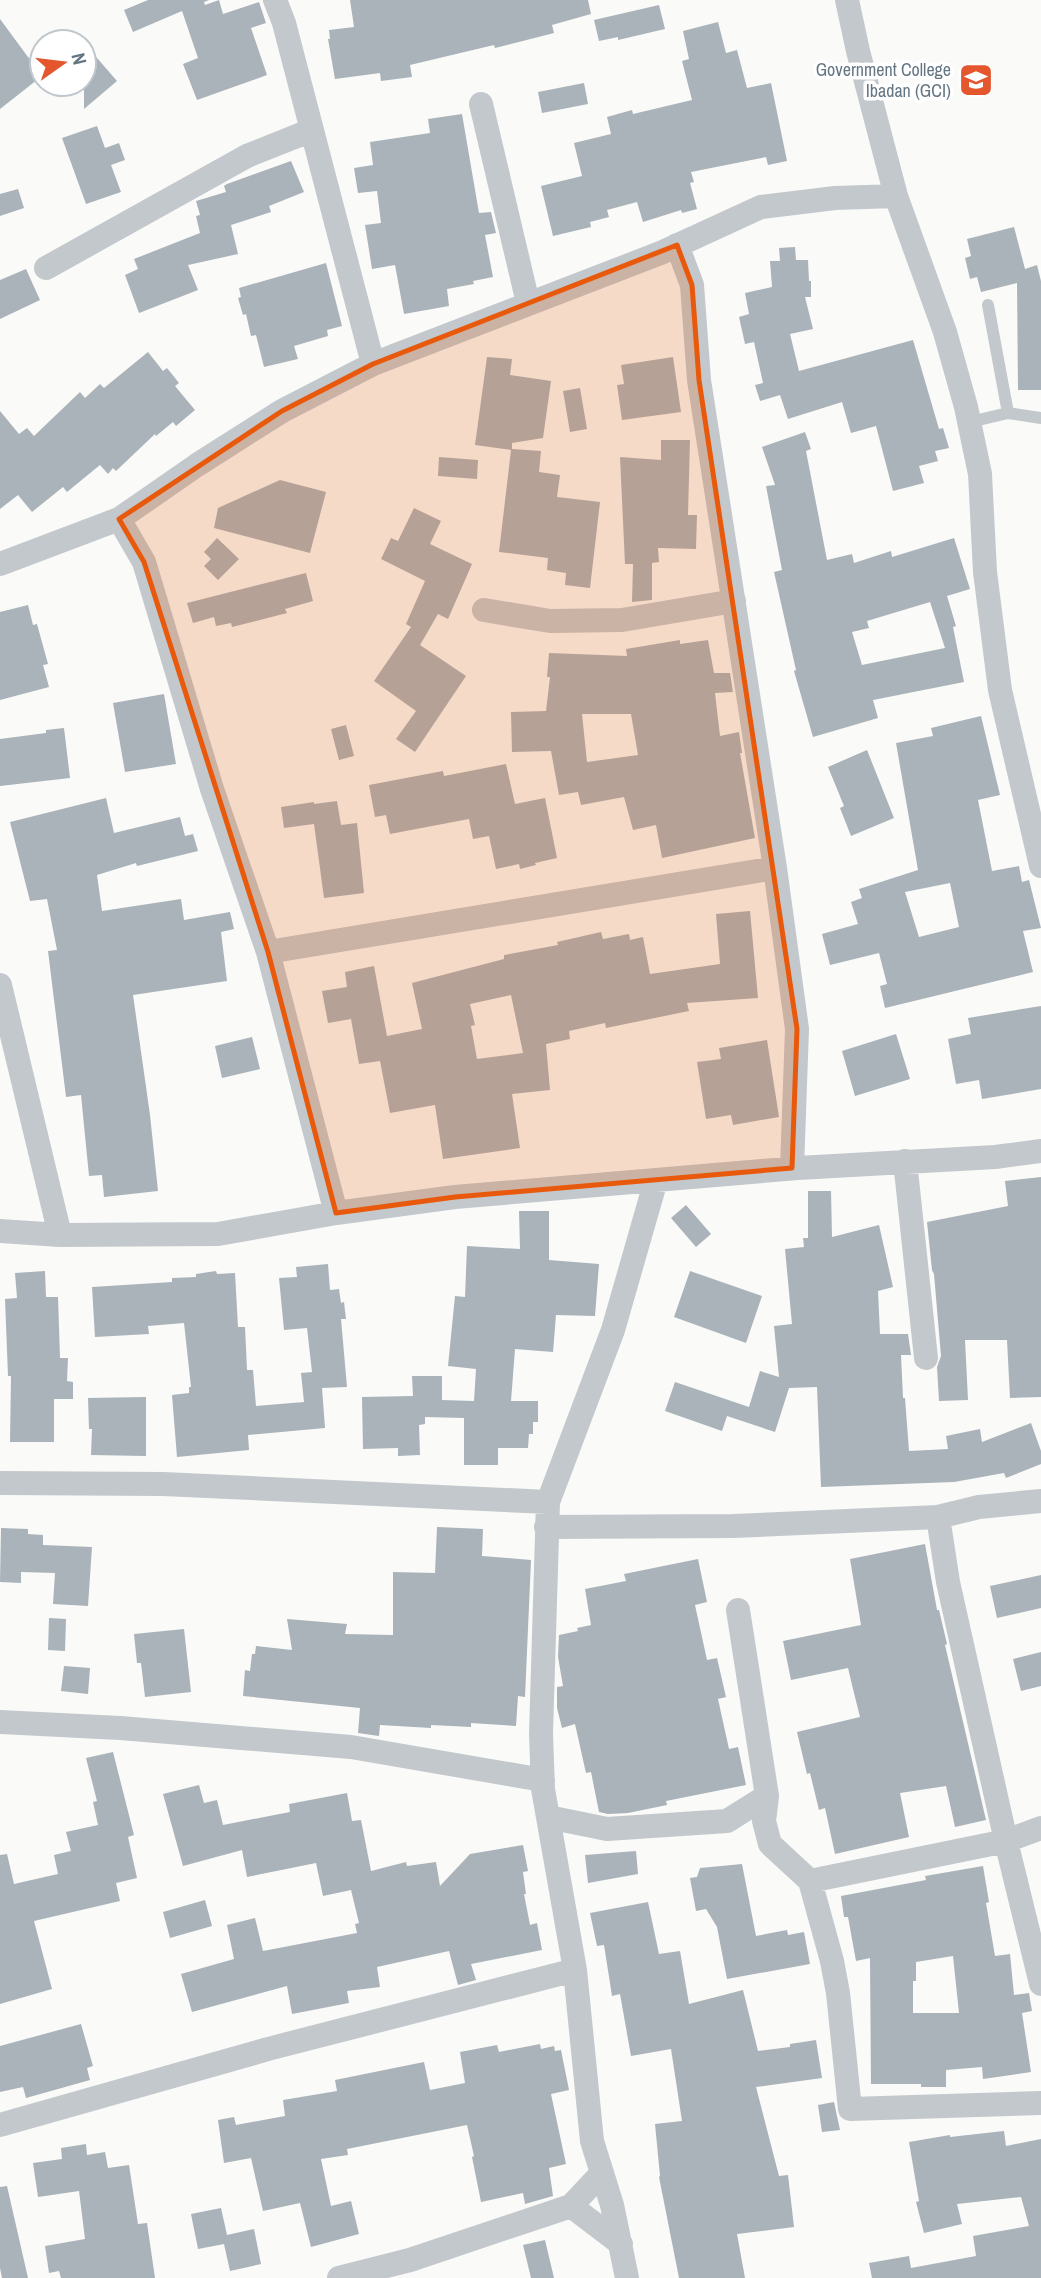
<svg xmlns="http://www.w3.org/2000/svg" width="1041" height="2278" viewBox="0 0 1041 2278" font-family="'Archivo Narrow',sans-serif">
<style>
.building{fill:#aab3b9;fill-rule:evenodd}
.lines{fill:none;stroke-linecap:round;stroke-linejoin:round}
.service{stroke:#c3c8cc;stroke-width:12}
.minor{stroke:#c3c8cc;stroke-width:24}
.marked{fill:#e8590c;fill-opacity:0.2;stroke:#e8590c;stroke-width:5;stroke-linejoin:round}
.labels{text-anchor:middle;stroke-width:7;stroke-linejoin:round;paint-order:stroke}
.poi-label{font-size:18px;fill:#657683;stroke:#fff;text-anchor:end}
</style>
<rect width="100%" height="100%" fill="#fafaf8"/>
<!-- building -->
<path class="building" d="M148,0H209L204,2L205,5L219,0L223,14L259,2L266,23L251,28L267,75L197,100L183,64L198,58L182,11L133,32L124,10Z
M350,0H588L591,14L552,25L554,33L495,48L494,45L410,65L412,77L381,81L380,73L335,79L328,39H330L329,30L354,27Z
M659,5L665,29L618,40V37L599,41L594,20Z
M0,19L42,76L0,109Z
M718,22L726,53L737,50L747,88L771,83L787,161L768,165L766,157L691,172L694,182L690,183L697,209L682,213L681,210L643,222L637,202L607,210L609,217L590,222L591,227L553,236L541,186L582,176L574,143L611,134L607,117L632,110L633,114L692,100L682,61L689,59L683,31Z
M84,43L117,81L84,109Z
M584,83L588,104L542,113L538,92Z
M462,114L479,213L491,212L496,233L485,235L493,277L473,281L474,284L447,289L449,306L404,314L395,265L372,269L365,225L381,223L377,191L358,193L354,168L373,165L370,142L430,133L428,119Z
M97,126L105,148L119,143L125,160L111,165L121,192L86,204L62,138Z
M291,161L304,192L269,206L271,212L231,225L238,254L188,265L198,290L139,313L125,275L138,269L134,259L200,233L196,216L200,215L196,201L226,192L224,186L227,184Z
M18,189L24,208L0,216V194Z
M1014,227L1025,269L1037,265L1041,281V390H1018L1017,283L981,292L977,277L970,279L965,258L971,256L967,239Z
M795,247L796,260H808L809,281H811V297H805L813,329L790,334L799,371L913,340L939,429L943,428L949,448L935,451L938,461L919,466L924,483L893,491L876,426L851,433L842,402L788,419L780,395L760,401L755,385L763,383L754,342L745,344L739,317L749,314L745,293L772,287L770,261H780L779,248Z
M326,263L342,326L327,330L328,336L294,346L298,359L264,367L256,335L251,336L246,314L243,315L238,298L241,297L239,288Z
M26,269L40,300L0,319V280Z
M148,352L163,371L167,368L179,383L175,386L195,410L176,426L173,422L156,436L155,434L116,471L113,468L108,474L100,465L67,492L63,487L32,512L18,495L0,509V411L19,434L27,428L34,436L80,392L85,398L100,384L104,388Z
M487,357L512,359L510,375L551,381L543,438L512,443V449L541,451L539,472L560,475L557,497L600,502L590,588L565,585L566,573L547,570L548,558L499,552L511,450L475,445Z
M673,357L681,412L622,420L617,385L624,384L621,365Z
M580,388L587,429L570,432L563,391Z
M805,432L811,449L806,451L827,560L852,554L854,563L891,551L892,557L954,538L970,589L947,596L956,626L953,627L964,682L873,700L878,718L813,737L794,671L796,670L774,572L782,570L766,486L775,485L762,447ZM930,602L945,648L862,665L852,632L869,628L867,621Z
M661,440H690L688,515H697L696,549L658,548L659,562L652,563V600L632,602L633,564H625L620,457L661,460Z
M439,457L478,460L477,479L438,476Z
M280,480L326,492L310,553L214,528L218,508Z
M414,508L441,521L430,544L472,564L448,619L438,614L420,645L466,676L415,752L396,739L416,711L374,681L411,627L406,624L425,581L381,559L391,538L398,541Z
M217,538L239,559L218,580L204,566L211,559L204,552Z
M306,573L313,601L285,609L287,613L232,627L231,623L216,626L214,617L193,623L187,603Z
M28,605L33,625L37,624L48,664L43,665L49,687L0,700V612Z
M680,640V644L708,640L714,673H730L733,692L715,693L720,736L739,732L742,753H740L755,838L662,858L656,825L633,830L624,797L581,805L578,792L559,795L551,751L512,752L511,712L546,711L550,677H547L549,653L627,656L626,649ZM582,714H631L638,755L587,762Z
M164,694L176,764L125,772L113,703Z
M981,716L1000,795L978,800L992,871L1019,866L1022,882L1029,880L1041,928L1023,931L1033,972L885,1008L880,986L887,984L879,953L830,965L822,934L858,924L851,902L862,898L859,889L918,870L896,743L933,736L931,728ZM950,883L959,927L919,937L905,892Z
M346,725L354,756L339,760L331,729Z
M64,728L70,778L0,786V739L46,733V730Z
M867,750L894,818L851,836L840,808L844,806L828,767Z
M506,764L515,804L545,798L557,858L535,863L536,865L520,869L519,864L496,869L489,836L473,839L469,819L390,834L386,815L375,817L369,785L443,771L444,776Z
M106,798L114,833L180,817L185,836L193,834L198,851L137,866L136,863L97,875L102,911L181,899L184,920L230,912L234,929L221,932L227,981L133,995L150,1115L158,1191L104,1197L102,1175L89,1176L81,1095L66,1097L48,951L57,950L47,899L30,901L10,822Z
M337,801L341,825L357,823L364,893L324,898L314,824L284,828L281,807L314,802V804Z
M750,911L758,998L687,1003L689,1011L606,1028L605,1023L569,1031L570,1039L546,1044L550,1090L512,1094L520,1148L443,1159L435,1105L390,1113L380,1061L359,1064L351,1019L328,1023L322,991L347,987L345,972L374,966L387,1036L422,1029L412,983L504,959V955L558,945L557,942L601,932L603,939L629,934L630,940L643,937L650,974L720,964L716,914ZM511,995L523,1053L477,1059L471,1026L475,1025L470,1004Z
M1041,1006V1089L982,1099L979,1080L956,1084L948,1039L971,1034L968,1018Z
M896,1034L910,1079L855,1096L842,1051Z
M252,1037L260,1069L222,1078L215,1046Z
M767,1040L779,1117L733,1125L731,1115L706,1119L697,1062L721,1059L719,1048Z
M1041,1177V1397L1010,1398L1007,1340H965L968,1400L939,1401L937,1367L941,1356L934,1274L932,1270L927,1222L1008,1206L1005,1181Z
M808,1191H831L832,1237L879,1225L893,1287L878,1291L880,1334H908L911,1355H901L903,1398H905L909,1451L948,1449L946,1436L980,1429L982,1442L1031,1423L1041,1451V1464L1006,1478L1004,1473L954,1482L821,1487L817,1387L789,1388L775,1432L727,1416L722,1431L665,1411L675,1382L749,1407L760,1371L779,1377L774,1326L792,1324L785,1249L804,1247L803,1238H808Z
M686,1205L711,1234L696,1247L671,1218Z
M519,1211H549V1260L599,1264L595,1316L556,1315L553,1352L515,1349L511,1401H538V1422H533V1434H529L528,1448H498V1465H464V1418L425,1417V1424L419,1425L420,1455L398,1456V1448L363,1449L362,1397L413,1396L412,1376H442V1400L474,1401L476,1369L448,1366L455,1296L465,1297L467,1246L520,1249Z
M328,1264L330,1290L339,1289L341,1303L344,1302L346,1319H341L347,1387L322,1388L325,1428L248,1435L249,1450L177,1457L172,1395L189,1393V1387H191L184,1323L148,1326L149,1334L95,1337L92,1287L172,1282V1278L196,1277V1274L216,1271L217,1274L235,1273L238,1327H245L247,1370H253L256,1406L304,1402L301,1373L312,1372L307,1328L284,1330L279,1278L297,1277L296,1267Z
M45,1271L46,1297H58L60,1358H68L67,1381L73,1382V1399H54V1442H10L11,1376H8L5,1299L17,1298L15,1273Z
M690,1271L762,1296L746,1343L674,1317Z
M146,1397V1456L91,1455L92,1429H89L88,1398Z
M437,1527L483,1529L482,1556L531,1560L525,1697L518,1696L516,1726L471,1723V1727L431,1725V1728L380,1725L379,1736L358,1733L360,1708L243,1696L245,1670L250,1671L252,1654H255L256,1646L292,1650L287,1619L347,1624L345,1634L393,1635V1572L435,1573Z
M1,1528L28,1529V1534L43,1535V1545L92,1547L88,1606L53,1604L55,1573L21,1572V1583L0,1582Z
M925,1544L937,1610H939L947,1644L945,1645L986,1820L955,1827L946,1786L900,1793L909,1837L835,1854L825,1808L819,1810L810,1773L807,1774L797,1732L860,1717L853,1689L848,1668L791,1680L783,1641L861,1625L850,1559Z
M698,1559L707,1602L695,1605L707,1660L717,1658L726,1697L718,1699L729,1749L738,1747L746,1785L666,1801L667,1805L628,1813L608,1814L599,1812L591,1772L586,1773L575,1724L562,1728L557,1708V1687L563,1686L558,1657L559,1635L578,1631L577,1628L591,1625L585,1589L626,1581L624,1574Z
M1041,1575V1608L997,1618L990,1586Z
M49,1618L66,1619L65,1651L48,1650Z
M184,1629L191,1692L145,1697L141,1663H137L134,1634Z
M1041,1652V1686L1021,1691L1013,1659Z
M64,1666L90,1668L88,1694L61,1691Z
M113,1752L134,1835L128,1837L137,1878L116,1883L120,1901L34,1921L52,1989L0,2004V1855L7,1854L14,1884L58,1874L54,1855L71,1851L66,1832L98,1825L93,1802L97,1801L86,1758Z
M199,1785L204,1803L217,1800L223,1825L290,1812L289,1804L347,1793L352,1821L361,1820L371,1871L406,1862L407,1866L436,1862L440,1886L470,1854L523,1845L528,1871L523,1872L526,1894H524L530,1925L537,1923L542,1950L471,1964L476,1980L458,1985L449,1951L377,1967L380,1987L347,1991L349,2003L292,2014L287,1986L192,2012L181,1974L234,1959L227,1925L255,1918L263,1951L357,1933L355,1924L359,1923L351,1890L323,1896L316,1863L247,1877L242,1850L183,1866L163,1794Z
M636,1851L638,1874L588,1883L585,1855Z
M742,1864L756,1936L787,1930L788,1935L804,1932L810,1964L727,1979L717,1927L706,1909L696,1911L690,1878L697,1877L700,1868Z
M983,1866L989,1902L986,1903L995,1956L1010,1954L1014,1995L1029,1993L1032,2011L1022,2013L1031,2072L983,2079L982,2067L946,2070V2087H921V2084H871L870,1958L856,1961L848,1917H844L841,1896L926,1880L925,1876ZM953,1956L959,2013H913V1981H916V1962Z
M205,1900L212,1926L170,1938L163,1912Z
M648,1902L659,1954L680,1951L689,2004L743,1990L758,2051L790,2047V2044L816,2040L822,2078L756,2087L779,2176L788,2175L794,2227L737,2234L745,2278H679L659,2177L660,2176L655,2124L682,2121L671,2049L631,2056L620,1994L612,1996L604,1945L597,1946L590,1913Z
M81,2024L93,2066L87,2068L90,2080L26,2098L23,2087L0,2092V2046Z
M540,2044L541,2049L554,2046L555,2051L561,2050L569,2090L551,2094L566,2164L549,2168L553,2196L525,2204L523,2193L481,2202L472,2157L474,2156L467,2125L347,2149L348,2155L321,2159L331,2206L351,2201L359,2234L311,2247L300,2203L263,2211L251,2158L224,2163L218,2120L234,2117L236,2125L285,2116L283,2100L337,2091L335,2080L424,2062L430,2090L465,2083L460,2052L497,2045L499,2052Z
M834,2102L840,2130L822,2132L818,2105Z
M1004,2131L1006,2146L1041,2139V2278H872L869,2263L909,2256L911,2268L976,2256L973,2236L1029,2226L1021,2197L957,2204L962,2224L924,2233L916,2202L919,2201L909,2142L950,2135V2137Z
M86,2144L87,2155L105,2152L108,2168L129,2165L138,2224L147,2223L155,2278H61L59,2271L49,2273L45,2246L85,2239L79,2191L38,2197L33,2163L62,2159L61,2148Z
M7,2186L28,2278H2L0,2268V2187Z
M221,2208L227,2235L254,2229L261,2264L230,2271L224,2244L198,2249L191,2214Z
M545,2240L554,2278H531L523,2245Z"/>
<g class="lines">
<!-- service -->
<path class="service" d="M988,305L1008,413
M970,422L1008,413L1041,418"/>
<!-- minor -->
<path class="minor" d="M275,0L284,23L373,364
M847,0L858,51L896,196L945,332L966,407L980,474L985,572L1000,690L1041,866
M481,104L528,303
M677,245L692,285L699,380L775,868L797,1029L792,1168
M46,268L247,156L312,130
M119,519L144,562L212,789L268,952L336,1213
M0,564L119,519L197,465L282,411L373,364L663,252L761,207L835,198L896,196
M484,610L550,621L622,620L734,601
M268,952L775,868
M0,985L60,1235
M905,1161L926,1358
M0,1231L60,1235L218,1234L336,1213L455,1197L798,1168L995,1157L1041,1151
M0,1483L163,1484L548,1502
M1041,1501L979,1507L938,1517L948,1582L1006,1841L1041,1984
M546,1527L733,1526L938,1517
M738,1610L767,1796L764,1821L770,1844L810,1881L832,1961L838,1993L850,2109L1041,2103
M0,1722L120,1728L351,1747L543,1780
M548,1817L607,1829L727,1821L767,1796
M810,1881L1006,1841L1041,1828
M0,2125L268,2049L575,1970
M571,2206L621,2244
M339,2278L410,2260L571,2206L602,2173
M627,2278L612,2205L592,2141L575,1970L543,1789L541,1734L548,1502L613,1330L656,1180"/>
</g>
<!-- marked area -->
<path class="marked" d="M677,245L692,285L699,380L797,1029L792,1168L455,1197L336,1213L268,952L144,562L119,519L282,411L373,364Z"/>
<!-- icons -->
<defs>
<g id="school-square" transform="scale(1.75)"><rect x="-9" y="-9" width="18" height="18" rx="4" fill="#e4572e" stroke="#fff"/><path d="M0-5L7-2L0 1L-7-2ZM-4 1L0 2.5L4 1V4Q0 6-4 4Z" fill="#fff"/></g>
</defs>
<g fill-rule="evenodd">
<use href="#school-square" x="976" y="80"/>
</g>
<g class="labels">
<!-- poi labels -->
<g class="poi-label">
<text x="951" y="76">Government College<tspan x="951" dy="21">Ibadan (GCI)</tspan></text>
</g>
</g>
<!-- north arrow -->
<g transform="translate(63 63) rotate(76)"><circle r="33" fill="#ffffff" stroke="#c1c8cd" stroke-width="2"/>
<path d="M0-5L12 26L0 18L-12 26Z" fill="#e4572e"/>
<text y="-10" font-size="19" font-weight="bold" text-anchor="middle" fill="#657683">N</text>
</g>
</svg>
